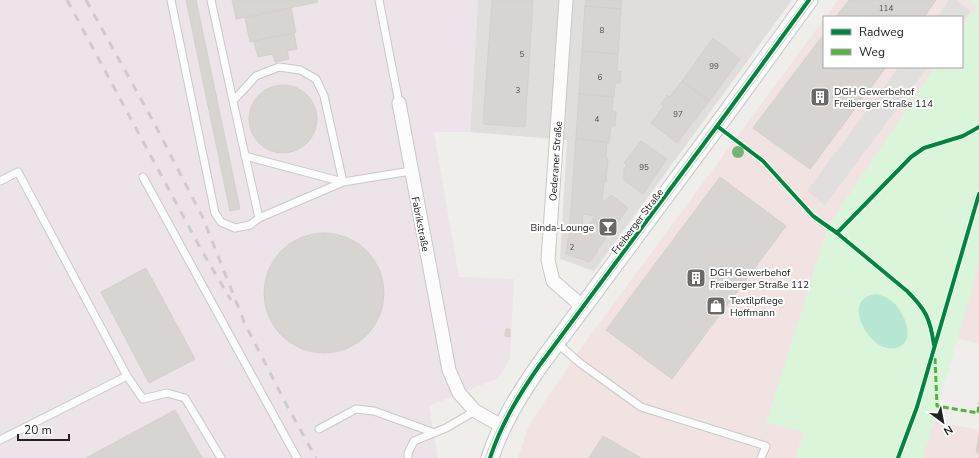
<svg xmlns="http://www.w3.org/2000/svg" width="979" height="458" viewBox="0 0 979 458" font-family="'Nunito Sans',sans-serif">
<style>
.residential{fill:#dfdedc}
.commercial{fill:#f1e3e1}
.industrial{fill:#ede4e9}
.park{fill:#daf5da}
.pitch{fill:#b7e6d2}
.parking{fill:#e0dfde}
.building{fill:#d7d4d2;stroke:#d3d0cc;fill-rule:evenodd}
.lines{fill:none;stroke-linecap:round;stroke-linejoin:round}
.service-casing{stroke:#c9c8c7;stroke-width:9}
.minor-casing{stroke:#c9c8c7;stroke-width:15}
.tertiary-casing{stroke:#c9c8c7;stroke-width:19}
.service{stroke:#fdfcfc;stroke-width:7}
.minor{stroke:#fdfcfc;stroke-width:13}
.tertiary{stroke:#fdfcfc;stroke-width:17}
.tram{stroke:#ccc;stroke-width:1}
.rail{stroke:#ccc;stroke-width:3;stroke-dasharray:8 8;stroke-linecap:butt}
.quiet{stroke:#55b145;stroke-width:3;stroke-dasharray:6 3;stroke-linecap:butt}
.cycleway-casing{stroke:#fff;stroke-width:6}
.cycleway{stroke:#00873e;stroke-width:4}
.tree{fill:#73b476}
.labels{text-anchor:middle;stroke-width:4;stroke-linejoin:round;paint-order:stroke}
.number-label{font-size:8px;fill:#4f4e4e}
.poi-label{font-size:10px;fill:#222;stroke:#fff;text-anchor:start}
.street-label{font-size:10px;fill:#222;stroke:#fff}
</style>
<rect width="100%" height="100%" fill="#f0eeeb"/>
<!-- residential -->
<path class="residential" d="M478,0H792L594,271L560,259L567,140L470,132Z"/>
<!-- commercial -->
<path class="commercial" d="M838,0H969L977,6L962,28V17H826Z
M824,19V67H935L828,226L767,422L803,432L796,458H518L529,425L578,352Z
M979,262V343L957,339Z
M934,421L979,430V458H923Z"/>
<!-- industrial -->
<path class="industrial" d="M0,0H478L470,132H434L459,277L514,279L510,358L504,370L496,379L429,406L438,458H0Z"/>
<!-- park -->
<path class="park" d="M969,0H979V264L923,458H796L803,432L766,423L828,226L935,67H962V28L977,6Z"/>
<!-- pitch -->
<path class="pitch" d="M877,294C883,296 888,298 893,302C904,312 918,342 896,348C870,355 838,297 877,294Z"/>
<!-- parking -->
<path class="parking" d="M949,0H956L970,11L962,22V17H937Z
M899,67H928L825,205L807,191Z"/>
<!-- building -->
<path class="building" d="M186,0H196L240,209L230,211Z
M232,0H317L318,2L236,19Z
M492,0H533L525,127L483,124Z
M586,0H622L621,9L585,6Z
M849,0H936L924,17H836Z
M585,6L621,9L618,54L582,51Z
M291,8L296,32L250,42L245,18Z
M294,33L297,49L287,51L289,59L275,62L273,54L258,57L254,41Z
M824,34V67H886L810,169L753,128Z
M713,38L740,59L709,101L682,81Z
M582,51L618,54L617,71L621,72L620,83H615L614,97L579,94Z
M682,81L709,101L677,143L651,123L664,106L661,104L664,100L667,95L670,97Z
M249 119a34 34 0 1 1 68 0a34 34 0 1 1-68 0Z
M579,94L613,97L612,112H616L615,126L611,125L609,143L576,138Z
M576,138L607,143L606,159H608L606,182H604L602,201H606L611,195L628,208L597,250L598,251L590,262L566,254L568,239H569ZM583,214L595,216L585,230L582,228Z
M641,141L667,159L643,194L624,180V169L627,165L624,163Z
M720,177L786,226L672,379L606,330Z
M264 293a60 60 0 1 1 120 0a60 60 0 1 1-120 0Z
M146,268L195,359L149,383L101,292Z
M506,329H510V337L505,336Z
M175,410L202,458H86Z
M979,435V453L976,452Z
M603,436L641,458H589Z"/>
<g class="lines">
<!-- service casing -->
<g class="service-casing">
<path id="service" d="M171,0L215,213L221,222L235,228L250,225L259,218
M211,0L233,101L256,76L279,67L300,70L316,79L324,96L343,182L245,156
M379,0L399,103
M233,101L259,218L343,182L411,171
M143,177L297,458
M0,181L18,172L127,376
M557,343L580,363L641,407L766,446L761,458
M319,429L356,409L374,411L432,432
M0,440L127,376L143,399L167,393L185,398L221,458
M408,458V453L414,441L446,428L475,411"/>
</g>
<!-- minor casing -->
<g class="minor-casing">
<path id="minor" d="M566,0L548,260L553,281L583,307
M399,103L449,370L459,393L475,411L502,426"/>
</g>
<!-- tertiary casing -->
<g class="tertiary-casing">
<path id="tertiary" d="M490,458C501,424 519,395 539,366L726,114L809,0"/>
</g>
<!-- service -->
<use href="#service" class="service"/>
<!-- minor -->
<use href="#minor" class="minor"/>
<!-- tertiary -->
<use href="#tertiary" class="tertiary"/>
<!-- tram -->
<path class="tram" d="M485,458C497,426 513,398 532,370L805,0
M493,458L503,433L517,405L537,374L697,160L814,0"/>
<!-- rail -->
<path class="rail" d="M67,0L203,253L231,300
M86,0L152,119L203,218L245,324L285,402L316,458"/>
<!-- quiet -->
<path class="quiet" d="M935,358L937,406L978,413L979,403"/>
<!-- cycleway casing -->
<g class="cycleway-casing">
<path id="cycleway" d="M717,126L763,161L813,216L837,233L907,291C926,310 930,318 934,345
M837,233L911,157L924,148L963,136L979,127
M490,458C501,424 519,395 539,366L726,114L809,0
M898,458L917,407L979,194"/>
</g>
<!-- cycleway -->
<use href="#cycleway" class="cycleway"/>
</g>
<!-- trees -->
<circle class="tree" cx="738" cy="152" r="6"/>
<!-- icons -->
<defs>
<g id="building-square" transform="scale(1)"><rect x="-9" y="-9" width="18" height="18" rx="4" fill="#6a6968" stroke="#fff"/><path d="M-4-6H4V6H1V3H-1V6H-4ZM-2.5-4.3h1.7v1.8h-1.7ZM.8-4.3h1.7v1.8H.8ZM-2.5-1h1.7V.8h-1.7ZM.8-1h1.7V.8H.8Z" fill="#fff"/></g>
<g id="bar-square" transform="scale(1)"><rect x="-9" y="-9" width="18" height="18" rx="4" fill="#6a6968" stroke="#fff"/><path d="M-6-5H6L.8 .8V4.5H3.5V6h-7V4.5H-.8V.8Z" fill="#fff"/></g>
<g id="shop-square" transform="scale(1)"><rect x="-9" y="-9" width="18" height="18" rx="4" fill="#6a6968" stroke="#fff"/><path d="M-5-2.5h2.3a2.7 3.5 0 0 1 5.4 0H5L5.5 6h-11ZM-1.5-2.5h3a1.5 2.3 0 0 0-3 0Z" fill="#fff"/></g>
</defs>
<g fill-rule="evenodd">
<use href="#building-square" x="820" y="97"/>
<use href="#bar-square" x="608" y="227"/>
<use href="#building-square" x="696" y="278"/>
<use href="#shop-square" x="716" y="306"/>
</g>
<g class="labels">
<!-- number labels -->
<g class="number-label">
<text x="886" y="11">114</text>
<text x="602" y="33">8</text>
<text x="522" y="57">5</text>
<text x="714" y="69">99</text>
<text x="600" y="80">6</text>
<text x="518" y="93">3</text>
<text x="678" y="117">97</text>
<text x="597" y="122">4</text>
<text x="644" y="170">95</text>
<text x="572" y="250">2</text>
</g>
<!-- poi labels -->
<g class="poi-label">
<text x="834" y="95">DGH Gewerbehof<tspan x="834" dy="12">Freiberger Straße 114</tspan></text>
<text x="594" y="231" text-anchor="end">Binda-Lounge</text>
<text x="710" y="276">DGH Gewerbehof<tspan x="710" dy="12">Freiberger Straße 112</tspan></text>
<text x="730" y="304">Textilpflege<tspan x="730" dy="12">Hoffmann</tspan></text>
</g>
<!-- street labels -->
<g class="street-label">
<text transform="translate(555 161) rotate(-86)" y="4">Oederaner Straße</text>
<text transform="translate(637 221) rotate(-53)" y="4">Freiberger Straße</text>
<text transform="translate(421 224) rotate(79)" y="4">Fabrikstraße</text>
</g>
</g>
<!-- legend -->
<rect x="823" y="16" width="140" height="52" fill="#ffffff" stroke="#a7a7a7"/>
<rect x="831" y="29" width="20" height="6" fill="#00873e" stroke="#a7a7a7"/>
<text x="859" y="36" font-size="12" fill="#222222">Radweg</text>
<rect x="831" y="49" width="20" height="6" fill="#55b145" stroke="#a7a7a7"/>
<text x="859" y="56" font-size="12" fill="#222222">Weg</text>
<!-- north arrow -->
<g transform="translate(943 422) rotate(148)" stroke="#ffffff" stroke-width="3" paint-order="stroke">
<path d="M0-3L7 15L0 10L-7 15Z" fill="#222222"/>
<text y="-6" font-size="11" font-weight="bold" text-anchor="middle" fill="#222222">N</text>
</g>
<!-- scale -->
<path d="M18 434v6h51v-6" fill="none" stroke="#222222" stroke-width="2"/>
<text x="24" y="434" font-size="12" fill="#222222" stroke="#ffffff" stroke-width="3" paint-order="stroke">20 m</text>
</svg>
